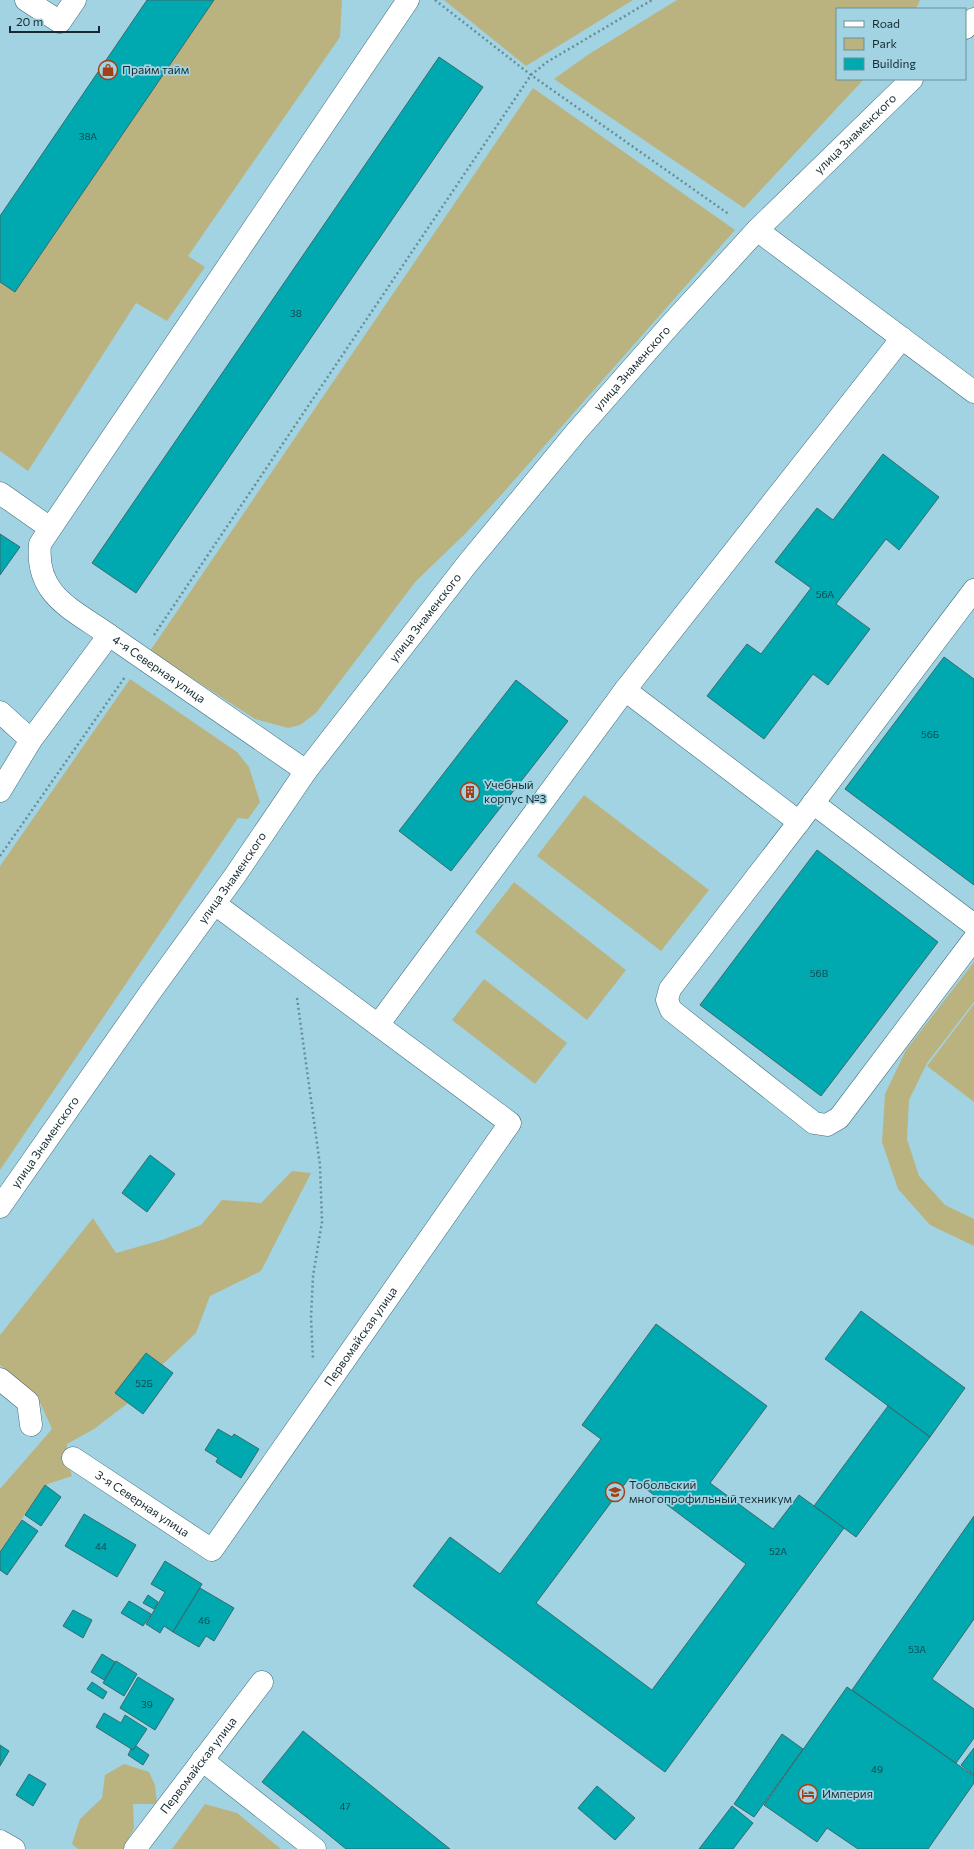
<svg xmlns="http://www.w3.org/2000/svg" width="974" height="1849" viewBox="0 0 974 1849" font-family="Commissioner,sans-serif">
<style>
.green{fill:#bbb37f}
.building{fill:#00a8af;stroke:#376b6e;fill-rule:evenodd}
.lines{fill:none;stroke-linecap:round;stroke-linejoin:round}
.minor-casing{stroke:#3d6b7a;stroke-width:23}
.major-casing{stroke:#3d6b7a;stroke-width:23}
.path{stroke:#688d99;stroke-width:2.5;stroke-dasharray:2 3;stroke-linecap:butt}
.minor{stroke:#fff;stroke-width:22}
.major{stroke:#fff;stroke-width:22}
.labels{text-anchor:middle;stroke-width:3.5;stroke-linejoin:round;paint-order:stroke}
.number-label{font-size:10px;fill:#104a50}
.poi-label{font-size:12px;fill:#162a30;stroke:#a2d3e3;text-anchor:start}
.street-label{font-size:12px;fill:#162a30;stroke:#a2d3e3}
</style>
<rect width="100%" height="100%" fill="#a2d3e3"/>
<!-- green -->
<path class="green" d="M214,0H342L340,37L188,256L205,267L167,321L136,303L28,471L0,451V282L15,292Z
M444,0H633L526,66Z
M677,0H920L916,9H837V79H864L744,208L554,79L589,54Z
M533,88L735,230L503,493L466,533L416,581L316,713L300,725L288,728L255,719L150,651Z
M130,679L237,752L249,767L260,802L248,819L238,818L0,1170V866Z
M584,795L709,890L661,951L537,856Z
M514,882L626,970L587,1020L475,932Z
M974,962V1002L927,1063L909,1100L907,1139L919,1176L945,1205L974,1219V1246L930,1225L898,1189L882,1142L885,1094L906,1050Z
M484,979L567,1043L535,1084L452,1020Z
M974,1004V1102L927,1066Z
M292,1171L311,1173L261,1271L210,1296L196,1333L162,1365L146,1353L116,1393L128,1403L94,1429L67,1444L66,1456L72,1476L45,1485L0,1551V1489L52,1429L37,1396L0,1365V1335L93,1218L116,1253L162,1240L201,1225L222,1200L261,1203Z
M124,1764L149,1772L155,1785L157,1804H133L134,1828L123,1849H78L72,1844L80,1819L102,1798L105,1775Z
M205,1804L237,1813L281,1849H172Z"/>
<!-- building -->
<path class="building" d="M147,0H214L15,292L0,282V216Z
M439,57L483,87L136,593L92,563Z
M883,454L939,497L899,550L886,539L836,604L870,629L828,685L813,674L764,739L707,696L747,644L761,654L811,588L775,562L817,508L833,520Z
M0,534L20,547L0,575Z
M944,657L974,679V885L845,789Z
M516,680L568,721L451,871L399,831Z
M817,850L938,942L821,1096L700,1005Z
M150,1155L175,1174L147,1212L122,1193Z
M861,1311L965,1388L930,1437L825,1359Z
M656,1324L767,1406L710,1483L773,1529L799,1495L844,1528L665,1772L413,1586L450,1537L500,1574L601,1439L582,1425ZM630,1477L746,1564L652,1690L536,1603Z
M146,1353L173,1373L143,1414L115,1393Z
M888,1406L930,1437L856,1537L814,1506Z
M218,1429L232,1437L234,1434L259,1449L241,1478L216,1462L218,1458L205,1450Z
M45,1485L61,1497L41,1526L25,1515Z
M84,1514L136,1545L117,1577L65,1546Z
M974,1516V1619L932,1679L974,1709V1738L956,1763L852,1690Z
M22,1520L38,1531L7,1575L0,1570V1552Z
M165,1561L202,1584L173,1632L164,1626L160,1633L146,1624L165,1592L151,1584Z
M200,1588L234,1608L214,1641L206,1636L199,1647L173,1632Z
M148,1595L158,1602L154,1609L143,1603Z
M129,1601L151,1614L143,1626L121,1613Z
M73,1610L92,1620L83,1638L63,1626Z
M102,1654L115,1662L104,1680L91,1672Z
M116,1661L137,1674L124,1696L103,1683Z
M138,1677L174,1699L155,1730L120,1708Z
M92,1682L107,1692L103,1699L87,1689Z
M847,1687L974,1776V1783L928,1849H858L827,1828L817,1842L764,1805Z
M104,1713L121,1723L125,1715L147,1729L133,1750L96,1727Z
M303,1731L450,1849H346L324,1831L262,1782Z
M782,1734L803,1749L754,1817L734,1804Z
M0,1745L9,1751L0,1766Z
M136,1746L149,1755L143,1765L128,1755L131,1749L133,1750Z
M974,1748V1775L961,1765Z
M29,1774L46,1784L33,1806L16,1795Z
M597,1786L635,1818L615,1840L578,1808Z
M732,1806L753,1823L733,1849H699Z"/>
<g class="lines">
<!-- minor casing -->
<g class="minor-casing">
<g id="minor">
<path d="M26,0L60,22L75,0"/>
<path d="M757,230L974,392"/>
<path d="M0,493L50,528"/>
<path d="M974,590L799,822L670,989L667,1000L671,1010L814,1123L827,1125L839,1118L974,939"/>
<path d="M109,635C72,609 35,595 40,544L408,0"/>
<path d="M625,690L799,822"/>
<path d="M0,712L31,740"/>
<path id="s1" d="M0,791L31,740L109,635L306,771"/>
<path d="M813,803L974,925"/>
<path d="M378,1025L625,690L902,338"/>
<path d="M0,1379L28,1402L31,1425"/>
<path id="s2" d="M73,1458L212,1550L510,1123L215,904"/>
<path d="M202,1760L315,1849"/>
<path d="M0,1841L14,1849"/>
<path id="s3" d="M135,1849L262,1682"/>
</g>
</g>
<!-- major casing -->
<g class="major-casing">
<g id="major">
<path d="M965,28L974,19"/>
<path id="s4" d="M0,1207L149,994L234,877L306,771L468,563L577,431L672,323L757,230L912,79"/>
</g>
</g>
<!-- path -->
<path class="path" d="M435,0L531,75L730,215
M154,635L531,75L547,62L652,0
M0,856L125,677
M297,998L320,1165L322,1222L313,1276L311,1318L313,1359"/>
<!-- minor -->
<use href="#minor" class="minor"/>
<!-- major -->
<use href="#major" class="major"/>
</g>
<!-- icons -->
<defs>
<g id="shop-ring" transform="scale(1)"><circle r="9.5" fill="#a2d3e3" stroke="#a53f15" stroke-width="1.5"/><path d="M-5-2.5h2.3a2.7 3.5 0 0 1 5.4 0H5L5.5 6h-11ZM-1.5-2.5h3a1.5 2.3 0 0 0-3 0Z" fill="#a53f15"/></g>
<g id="building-ring" transform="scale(1)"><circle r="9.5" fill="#a2d3e3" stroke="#a53f15" stroke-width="1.5"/><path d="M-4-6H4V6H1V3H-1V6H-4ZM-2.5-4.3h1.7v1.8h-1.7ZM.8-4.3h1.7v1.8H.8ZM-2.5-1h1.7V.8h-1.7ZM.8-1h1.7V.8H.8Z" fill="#a53f15"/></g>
<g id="university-ring" transform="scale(1)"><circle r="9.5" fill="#a2d3e3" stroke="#a53f15" stroke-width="1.5"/><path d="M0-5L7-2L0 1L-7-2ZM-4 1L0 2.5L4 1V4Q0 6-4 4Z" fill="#a53f15"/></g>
<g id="hotel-ring" transform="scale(1)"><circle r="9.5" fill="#a2d3e3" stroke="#a53f15" stroke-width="1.5"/><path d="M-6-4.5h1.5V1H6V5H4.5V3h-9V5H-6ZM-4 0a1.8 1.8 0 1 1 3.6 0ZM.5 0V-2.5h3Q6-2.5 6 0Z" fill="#a53f15"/></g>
</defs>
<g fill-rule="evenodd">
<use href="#shop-ring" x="108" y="70"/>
<use href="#building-ring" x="470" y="792"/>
<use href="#university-ring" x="615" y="1492"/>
<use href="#hotel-ring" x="808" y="1794"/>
</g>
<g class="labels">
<!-- number labels -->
<g class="number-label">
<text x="88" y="140">38А</text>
<text x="296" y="317">38</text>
<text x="825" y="598">56А</text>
<text x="930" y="738">56Б</text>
<text x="819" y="977">56В</text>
<text x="144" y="1387">52Б</text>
<text x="101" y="1550">44</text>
<text x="778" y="1555">52А</text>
<text x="204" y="1624">46</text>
<text x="917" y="1653">53А</text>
<text x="147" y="1708">39</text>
<text x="877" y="1773">49</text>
<text x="345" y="1810">47</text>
</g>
<!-- poi labels -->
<g class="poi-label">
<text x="122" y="74">Прайм тайм</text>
<text x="484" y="789">Учебный<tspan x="484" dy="14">корпус №3</tspan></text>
<text x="629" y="1489">Тобольский<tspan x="629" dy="14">многопрофильный техникум</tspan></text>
<text x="822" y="1798">Империя</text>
</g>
<!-- street labels -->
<g class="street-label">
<text dy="4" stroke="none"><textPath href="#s4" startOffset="1375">улица Знаменского</textPath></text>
<text dy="4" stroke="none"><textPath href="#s4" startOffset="1051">улица Знаменского</textPath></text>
<text dy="4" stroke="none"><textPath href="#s4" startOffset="727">улица Знаменского</textPath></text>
<text dy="4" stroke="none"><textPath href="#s1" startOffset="251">4-я Северная улица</textPath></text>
<text dy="4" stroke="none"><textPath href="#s4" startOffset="403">улица Знаменского</textPath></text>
<text dy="4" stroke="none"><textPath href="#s4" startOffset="79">улица Знаменского</textPath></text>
<text dy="4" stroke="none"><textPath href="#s2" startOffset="427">Первомайская улица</textPath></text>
<text dy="4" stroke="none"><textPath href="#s2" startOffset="83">3-я Северная улица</textPath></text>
<text dy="4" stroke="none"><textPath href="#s3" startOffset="105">Первомайская улица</textPath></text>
</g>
</g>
<!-- legend -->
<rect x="836" y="8" width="130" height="72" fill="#a2d3e3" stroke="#6a8f9b"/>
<rect x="844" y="21" width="20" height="6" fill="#ffffff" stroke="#6a8f9b"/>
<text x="872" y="28" font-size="12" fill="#162a30">Road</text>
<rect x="844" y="38" width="20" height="12" fill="#bbb37f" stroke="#6a8f9b"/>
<text x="872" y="48" font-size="12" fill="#162a30">Park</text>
<rect x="844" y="58" width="20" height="12" fill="#00a8af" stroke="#6a8f9b"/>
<text x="872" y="68" font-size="12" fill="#162a30">Building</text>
<!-- scale -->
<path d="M10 26v6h89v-6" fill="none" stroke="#162a30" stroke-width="2"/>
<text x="16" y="26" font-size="12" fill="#162a30" stroke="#a2d3e3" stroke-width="3" paint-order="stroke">20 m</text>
</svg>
